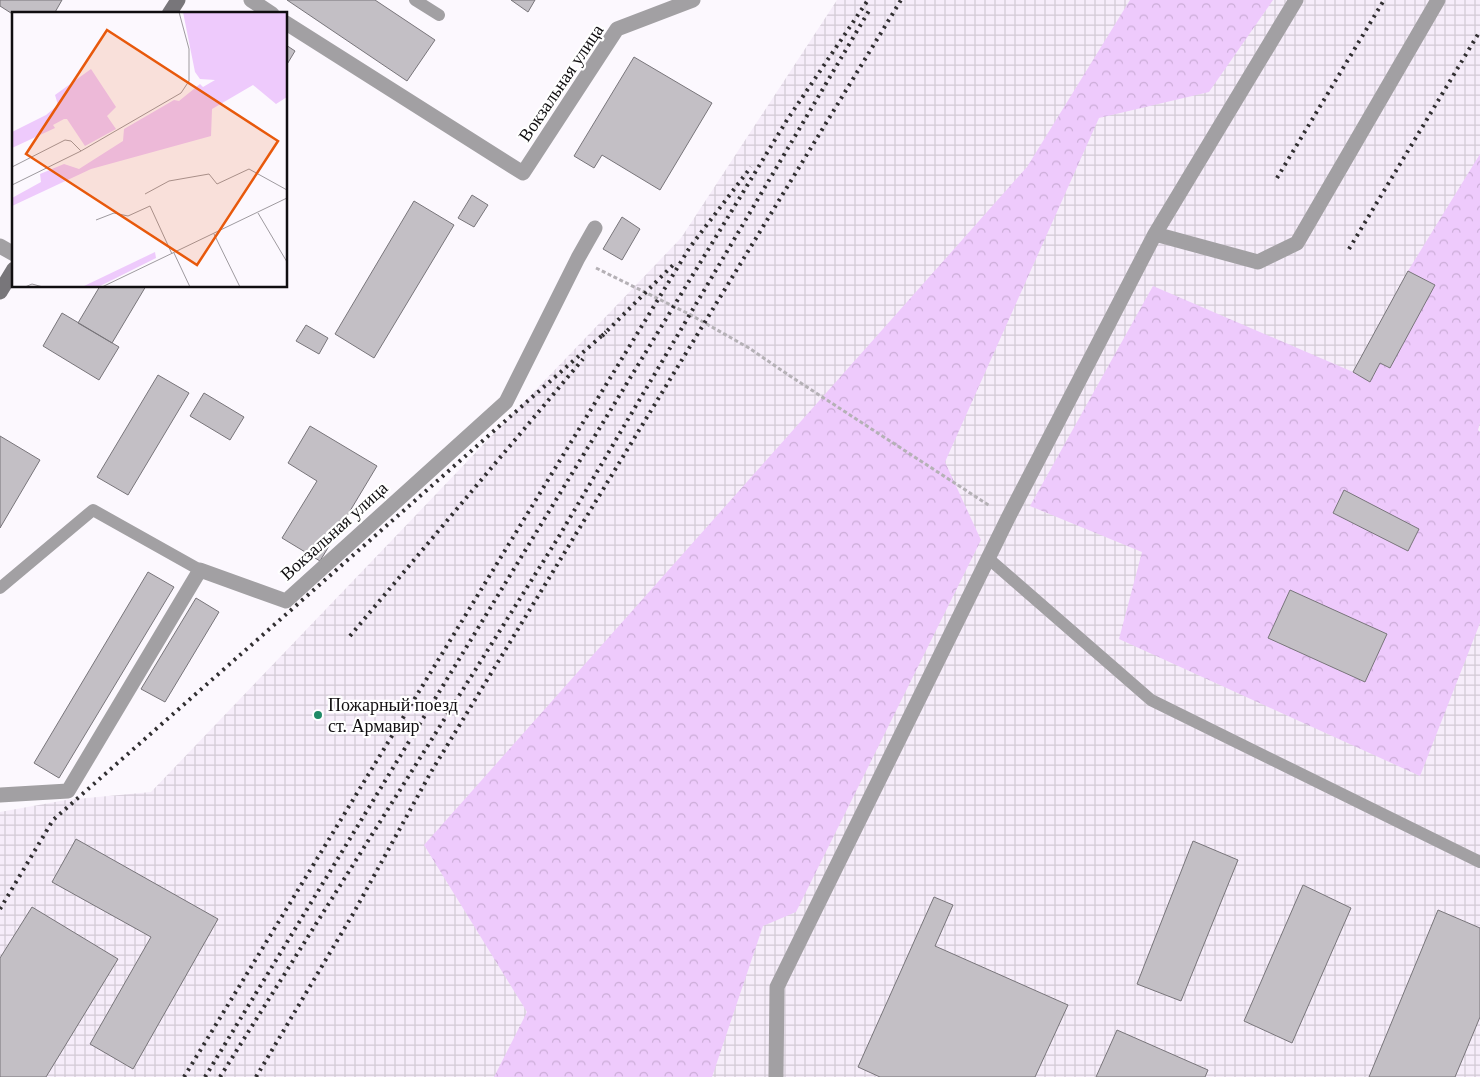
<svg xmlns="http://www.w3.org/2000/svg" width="1480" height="1077" viewBox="0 0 1480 1077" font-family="Georgia,serif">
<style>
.industrial{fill:url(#industrial-grid)}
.forest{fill:url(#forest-crowns)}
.building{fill:#c3bfc5;stroke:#78757a}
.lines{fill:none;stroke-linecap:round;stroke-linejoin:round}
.path{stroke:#b5b1b6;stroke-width:3;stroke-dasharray:4 2.5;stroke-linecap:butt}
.lane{stroke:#a2a0a3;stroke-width:12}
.street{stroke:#a2a0a3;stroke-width:15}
.secondary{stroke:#78767a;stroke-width:15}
.rail{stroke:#302e30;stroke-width:4;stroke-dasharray:2.5 5;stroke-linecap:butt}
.poi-dot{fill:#1f8a67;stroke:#fff;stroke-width:2}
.labels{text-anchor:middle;stroke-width:4.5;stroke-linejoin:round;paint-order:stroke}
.street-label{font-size:18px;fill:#100e10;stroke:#fff}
.poi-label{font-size:18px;fill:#100e10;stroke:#fff;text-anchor:start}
.inset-road{fill:none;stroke:#9e9a9f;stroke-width:1}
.view{fill:#e8590c;fill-opacity:0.15;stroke:#e8590c;stroke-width:2.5}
.inset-edge{fill:none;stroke:#100e10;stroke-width:2.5}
</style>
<defs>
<pattern id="industrial-grid" width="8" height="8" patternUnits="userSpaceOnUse" patternTransform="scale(1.25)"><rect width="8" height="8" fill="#f6edfa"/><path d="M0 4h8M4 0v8" fill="none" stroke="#d2cad5"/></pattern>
<pattern id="forest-crowns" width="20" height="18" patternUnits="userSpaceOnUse" patternTransform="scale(1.25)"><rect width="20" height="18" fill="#eecafc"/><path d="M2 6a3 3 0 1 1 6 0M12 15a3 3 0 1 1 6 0" fill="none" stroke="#cbacd7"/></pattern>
</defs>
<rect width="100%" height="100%" fill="#fcf8fe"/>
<!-- industrial -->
<path class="industrial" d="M837,0H1480V1077H0V812L66,800L151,792L681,238Z"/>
<!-- forest -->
<path class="forest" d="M1130,0H1273L1209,92L1099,118L945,462L981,540L796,912L763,926L712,1077H494L527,1012L424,845L1027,167Z
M1480,154V423L1478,430L1480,432V623L1420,776L1119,639L1142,552L1030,506L1153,286L1353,372L1370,381L1380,363L1434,285L1408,271Z"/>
<!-- building -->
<path class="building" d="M0,0H62L54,14L14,15L0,6Z
M287,0H375L435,40L407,81Z
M511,0H535L528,12Z
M286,45L295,51L286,66Z
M634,57L712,103L660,190L602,155L594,168L574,156Z
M472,195L488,205L474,227L458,218Z
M414,201L454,225L374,358L335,334Z
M622,217L640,229L622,260L603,249Z
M1408,271L1435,285L1390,368L1380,363L1370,382L1353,372Z
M100,286H146L112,343L78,323Z
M62,313L119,347L99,380L43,346Z
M306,325L328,338L319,354L296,341Z
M158,375L189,393L128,495L97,477Z
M204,393L244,417L230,440L190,416Z
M310,426L377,466L320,561L282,538L317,481L288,463Z
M0,436L40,460L0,528Z
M1344,490L1419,529L1408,551L1333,513Z
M148,572L174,587L59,778L34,763Z
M1290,590L1387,634L1365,682L1268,638Z
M196,598L219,612L165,702L141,689Z
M76,839L218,919L133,1069L90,1044L151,937L52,882Z
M1193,841L1238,860L1181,1001L1137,984Z
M1303,885L1351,908L1292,1043L1244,1021Z
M934,897L953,905L935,946L1068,1005L1035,1077H880L858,1067Z
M32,907L118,959L46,1077H0V958Z
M1438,910L1480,928V1017L1455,1077H1369Z
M1117,1030L1208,1070L1205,1077H1096Z"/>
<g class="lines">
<!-- path -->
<path class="path" d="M596,268L689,314L749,348L790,376L990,506"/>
<!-- lane -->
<path class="lane" d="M415,0L439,15
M989,559L1151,700L1480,862
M0,588L93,510L200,570"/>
<!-- street -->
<path class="street" d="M251,0L272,14
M286,23L523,173L617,29L693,0
M1155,234L1258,262L1297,243L1438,0
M0,246L14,254
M0,795L68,791L200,570L286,601L506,402L578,258L595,228
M776,1077L777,987L1008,518L1155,234L1296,0"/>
<!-- secondary -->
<path class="secondary" d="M169,14L178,0
M0,292L14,269"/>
<!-- rail -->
<path class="rail" d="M1277,178L1384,0
M1349,249L1480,31
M602,336L676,262
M350,636L583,359
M0,909L53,820L606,332
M184,1077L690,247L751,167
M205,1077L787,120L868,0
M220,1077L558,538L870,9
M256,1077L353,914L431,772L901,0"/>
</g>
<!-- markers -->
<circle class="poi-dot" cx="318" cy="715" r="5"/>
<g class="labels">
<!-- street labels -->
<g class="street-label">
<text transform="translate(561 83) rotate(-56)" y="6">Вокзальная улица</text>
<text transform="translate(334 531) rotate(-42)" y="6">Вокзальная улица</text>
</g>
<!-- poi labels -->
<g class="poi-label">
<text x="328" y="711">Пожарный поезд<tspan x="328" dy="21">ст. Армавир</tspan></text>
</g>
</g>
<!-- overview -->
<g transform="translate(12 12)">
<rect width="275" height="275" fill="#fcf8fe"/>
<path d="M143,240L144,246L86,275H70Z" fill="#eecafc"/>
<path d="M171,0H275V85L264,92L241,73L200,97L199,124L79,157L0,194V186L29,170L28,162L52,152L67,157L111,129L112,117L162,88L167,89L188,72L191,75L203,68L188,67L183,60ZM79,57L104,95L95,104L104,117L73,134L55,107H52L41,113L43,116L0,136V120L34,103L46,93L43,83Z" fill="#eecafc"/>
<path class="inset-road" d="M0,155L53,128L59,129L69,139M0,173L69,139L169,81L177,69V37L167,0M133,182L157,169L197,162L205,172L237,157L275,178M246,201L275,250M84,208L102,201L116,204L138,194L160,242M202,222L228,275M162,241L178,275M13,275L20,272L31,275M90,275L275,186"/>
<path class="view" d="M95,18L266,129L185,253L14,142Z"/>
<rect width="275" height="275" class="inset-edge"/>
</g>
</svg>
